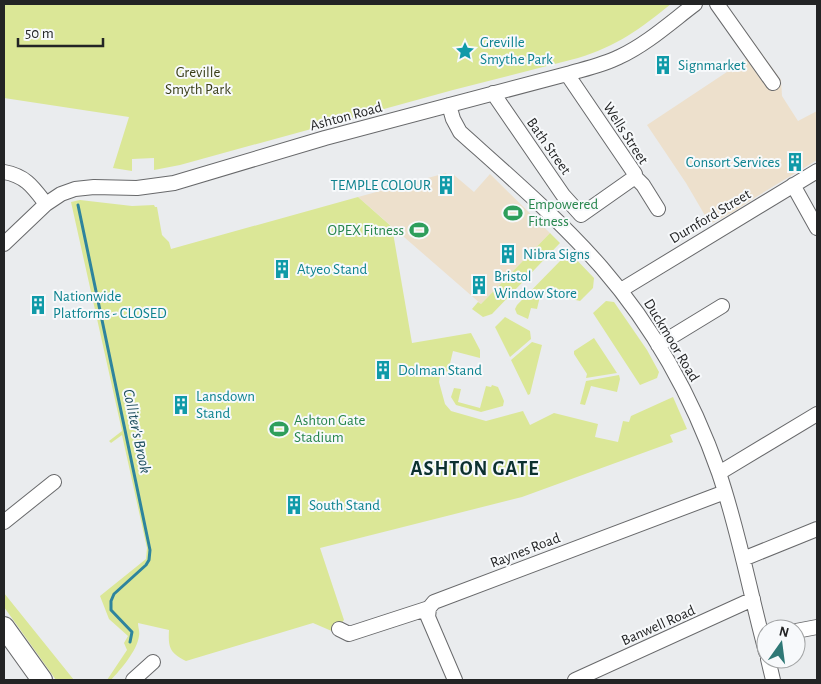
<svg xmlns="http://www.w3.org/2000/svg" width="821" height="684" viewBox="0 0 821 684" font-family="'Alegreya Sans',sans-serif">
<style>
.industrial{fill:#ede0cc}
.green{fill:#dbe797}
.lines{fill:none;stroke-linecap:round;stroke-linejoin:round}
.stream{stroke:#2e849d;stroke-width:3}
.minor-casing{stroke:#68696b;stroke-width:16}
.highway-casing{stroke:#68696b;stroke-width:22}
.minor{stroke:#fff;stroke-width:14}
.highway{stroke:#fff;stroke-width:20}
.labels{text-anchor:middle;stroke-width:4;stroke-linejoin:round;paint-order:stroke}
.culture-label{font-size:15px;fill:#0d838f;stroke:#f7f9fb;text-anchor:start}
.park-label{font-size:15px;fill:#393e18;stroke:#f7f9fb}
.street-label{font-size:15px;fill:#232425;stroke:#f7f9fb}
.leisure-label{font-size:15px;fill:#27864d;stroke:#f7f9fb;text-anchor:start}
.water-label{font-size:16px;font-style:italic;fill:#1d4e5e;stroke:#f7f9fb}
.district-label{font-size:20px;font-weight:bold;letter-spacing:1px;fill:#0c302f;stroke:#f7f9fb}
</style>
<rect width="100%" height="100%" fill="#eaecee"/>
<!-- industrial -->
<path class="industrial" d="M744,29L781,80L782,96L798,121L817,111V160L756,197L733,212L710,224L686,183L647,125L751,56L735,35Z
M446,173L447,177L454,175L474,192L490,174L550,233L481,304L358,197Z"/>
<!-- green -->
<path class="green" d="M4,4H671C640,29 617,46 578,58L453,90L180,165L154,170V158L132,159V171L113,168L129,117L4,98Z
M358,197L392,227L412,343L471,333L480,350V358L453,351L448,372L441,370L439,382L445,404L451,411L486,421L523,411L530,425L554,413L598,424L595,437L618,442L623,421L629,422L631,416L673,397L687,429L670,435L673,442L522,497L320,548L344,620L334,632L313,623L186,661C170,653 168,648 169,630L138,623C138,627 140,632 139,636C137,651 121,669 111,680H107L127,650L124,643L128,636L109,619L100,596L146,559L147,548L122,435L111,443L109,441L122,431L71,202L80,200L132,206L154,205L155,207H157L162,235L169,242L171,249Z
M550,233L560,243L492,314L483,317L472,309L478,302L481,304Z
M572,255L594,278L593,288L580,301L541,292L537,309L531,308L528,319L517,314L515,309L517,305L563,258Z
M606,301L614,302L647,350L659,372L657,378L640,385L593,313Z
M505,317L530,331L531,339L510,357L495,327Z
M594,338L617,373L586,378L587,374L574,354V351Z
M532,342L542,345L530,394L528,395L511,360Z
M619,375L620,379L617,392L591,386L585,405L580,404L586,381Z
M492,385L498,387L504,401L503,406L481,412L456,405L451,397L454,388L461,389L458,402L480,408L486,386L491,387Z
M4,593L74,680H56L4,607Z"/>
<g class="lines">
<!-- stream -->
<path class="stream" d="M78,205L150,550L149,560L146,565L114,594L111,601V610L132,632L130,642"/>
<!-- minor casing -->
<g class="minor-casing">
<path id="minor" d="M717,4L773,83
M567,74L635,174V177L643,185L658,209
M493,93L563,195L581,215L635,177
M449,105L453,119L460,132C509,176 559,219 602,268C654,328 693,399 719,473C739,532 750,593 766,652
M4,172C26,176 33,187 46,204
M793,185L817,228
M4,244L46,204L61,194L75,189L94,187L137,188L174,183L325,138L567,74C584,69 603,65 619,57C647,44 671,22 695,4
M621,290L817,171
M658,345L722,306
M719,473L817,414
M4,522L54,482
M743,559L817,529
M429,608L428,617L455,680
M339,629L349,634L429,608L434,602L725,492
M796,631L817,627
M768,659L773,680
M133,680L153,662
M575,680L753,599"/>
</g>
<!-- highway casing -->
<g class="highway-casing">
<path id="highway" d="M4,627L42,680"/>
</g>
<!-- minor -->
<use href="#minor" class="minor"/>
<!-- highway -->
<use href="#highway" class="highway"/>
</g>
<!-- icons -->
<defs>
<g id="sight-bare" transform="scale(1.5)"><path d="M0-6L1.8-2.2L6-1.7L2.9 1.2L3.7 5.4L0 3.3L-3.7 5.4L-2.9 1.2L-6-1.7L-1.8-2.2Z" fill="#0f9aa8" stroke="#f7f9fb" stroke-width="2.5" paint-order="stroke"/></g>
<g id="building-bare" transform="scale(1.5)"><path d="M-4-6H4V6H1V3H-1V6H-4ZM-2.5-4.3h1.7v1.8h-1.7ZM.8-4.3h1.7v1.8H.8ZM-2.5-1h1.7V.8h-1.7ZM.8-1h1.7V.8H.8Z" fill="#0f9aa8" stroke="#f7f9fb" stroke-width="2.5" paint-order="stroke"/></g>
<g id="stadium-bare" transform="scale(1.5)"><path d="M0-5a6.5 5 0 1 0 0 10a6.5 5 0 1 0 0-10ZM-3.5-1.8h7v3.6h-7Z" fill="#2e9e5b" stroke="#f7f9fb" stroke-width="2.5" paint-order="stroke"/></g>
</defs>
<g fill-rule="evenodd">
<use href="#sight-bare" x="465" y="51"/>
<use href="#building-bare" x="663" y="65"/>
<use href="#building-bare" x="795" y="162"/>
<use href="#building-bare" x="446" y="185"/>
<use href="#stadium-bare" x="513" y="213"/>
<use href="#stadium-bare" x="419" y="230"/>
<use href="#building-bare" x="508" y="254"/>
<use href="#building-bare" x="282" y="269"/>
<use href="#building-bare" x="479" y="285"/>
<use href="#building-bare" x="38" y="305"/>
<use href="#building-bare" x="383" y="370"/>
<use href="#building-bare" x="181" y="405"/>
<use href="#stadium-bare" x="279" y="429"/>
<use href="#building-bare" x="294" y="505"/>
</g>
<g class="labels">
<!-- culture labels -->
<g class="culture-label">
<text x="480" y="47">Greville<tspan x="480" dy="17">Smythe Park</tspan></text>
<text x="678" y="70">Signmarket</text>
<text x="780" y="167" text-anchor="end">Consort Services</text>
<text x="431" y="190" text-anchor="end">TEMPLE COLOUR</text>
<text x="523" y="259">Nibra Signs</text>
<text x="297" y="274">Atyeo Stand</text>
<text x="494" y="281">Bristol<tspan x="494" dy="17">Window Store</tspan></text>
<text x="53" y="301">Nationwide<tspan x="53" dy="17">Platforms - CLOSED</tspan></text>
<text x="398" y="375">Dolman Stand</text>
<text x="196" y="401">Lansdown<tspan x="196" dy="17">Stand</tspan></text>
<text x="309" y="510">South Stand</text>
</g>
<!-- park labels -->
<g class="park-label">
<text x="198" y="77">Greville<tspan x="198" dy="17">Smyth Park</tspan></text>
</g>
<!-- street labels -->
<g class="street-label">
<text transform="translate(346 116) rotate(-15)" y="5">Ashton Road</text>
<text transform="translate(626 133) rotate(57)" y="5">Wells Street</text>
<text transform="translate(549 146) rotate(55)" y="5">Bath Street</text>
<text transform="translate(710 216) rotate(-31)" y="5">Durnford Street</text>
<text transform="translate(672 340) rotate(59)" y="5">Duckmoor Road</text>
<text transform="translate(525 550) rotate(-21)" y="5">Raynes Road</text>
<text transform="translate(658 625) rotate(-24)" y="5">Banwell Road</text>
</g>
<!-- leisure labels -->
<g class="leisure-label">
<text x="528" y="209">Empowered<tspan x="528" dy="17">Fitness</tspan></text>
<text x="404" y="235" text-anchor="end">OPEX Fitness</text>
<text x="294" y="425">Ashton Gate<tspan x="294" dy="17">Stadium</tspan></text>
</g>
<!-- water labels -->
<g class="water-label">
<text transform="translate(138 431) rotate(78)" y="6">Colliter's Brook</text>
</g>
<!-- district labels -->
<g class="district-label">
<text x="475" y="475">ASHTON GATE</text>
</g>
</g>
<!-- border -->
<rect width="821" height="684" fill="none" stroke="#232425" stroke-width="10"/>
<!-- north arrow -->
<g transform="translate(781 644) rotate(14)"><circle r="24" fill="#f7f9fb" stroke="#a2a4a5"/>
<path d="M0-4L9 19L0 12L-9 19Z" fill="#2f7876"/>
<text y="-8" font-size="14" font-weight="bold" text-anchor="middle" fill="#232425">N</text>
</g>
<!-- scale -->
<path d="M18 38v8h85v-8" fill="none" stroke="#232425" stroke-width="2.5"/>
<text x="25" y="38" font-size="15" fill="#232425" stroke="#f7f9fb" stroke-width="4" paint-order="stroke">50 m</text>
</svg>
